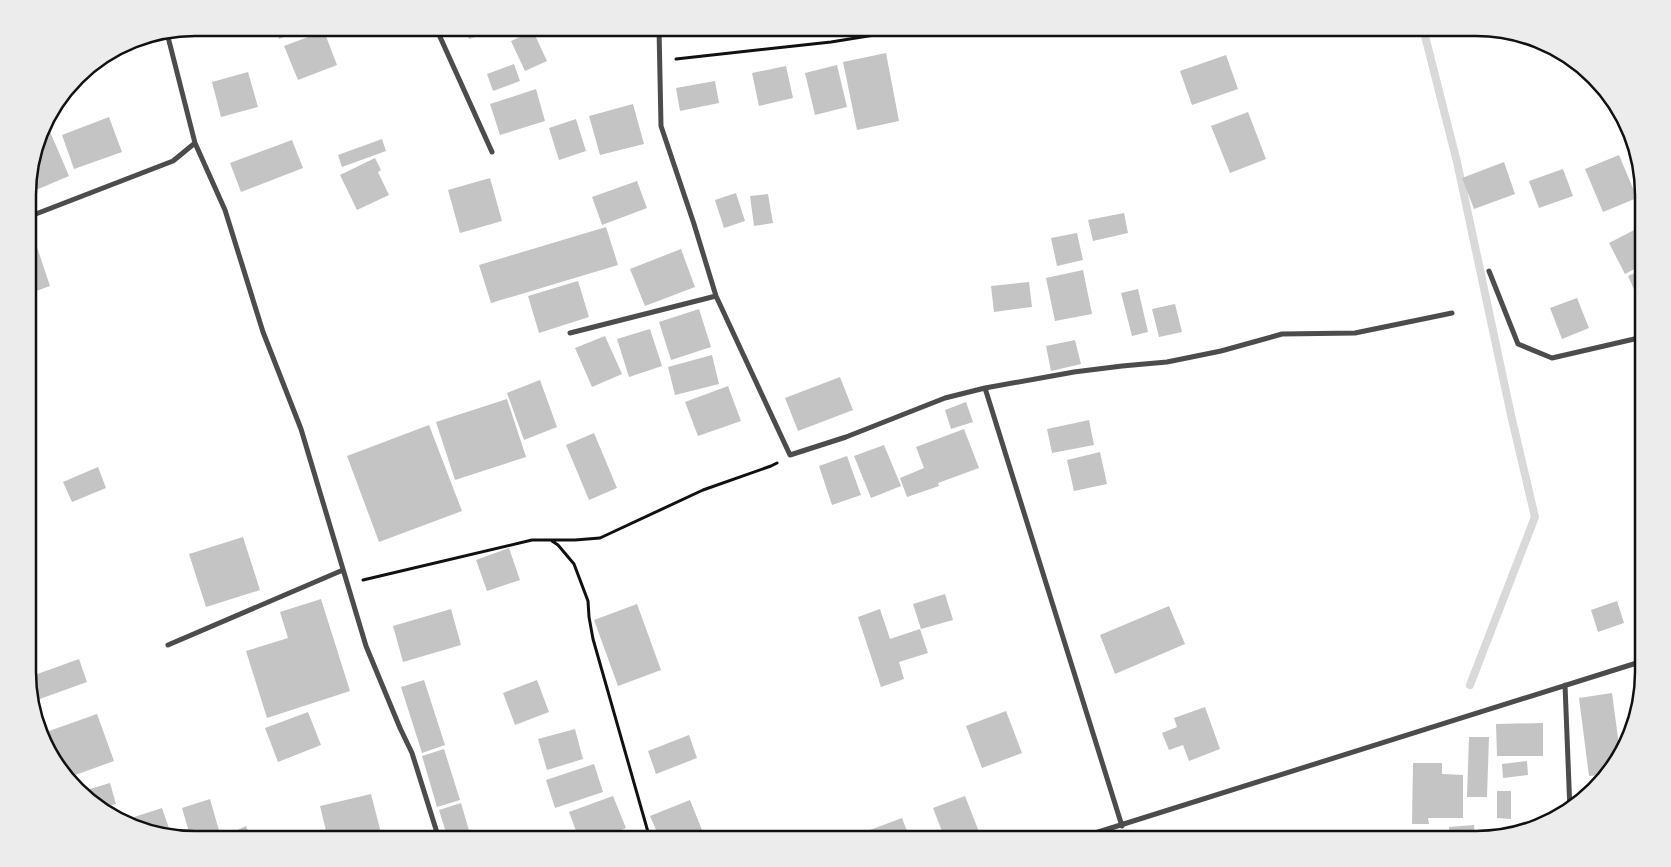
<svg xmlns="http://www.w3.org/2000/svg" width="1671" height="867" viewBox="0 0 1671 867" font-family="Roboto,sans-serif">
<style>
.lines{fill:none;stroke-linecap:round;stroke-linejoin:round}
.stream{stroke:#d9d9d9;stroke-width:8}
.building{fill:#c4c4c4}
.path{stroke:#111;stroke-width:3}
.minor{stroke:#4c4c4c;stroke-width:5}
.rim{fill:none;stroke:#111;stroke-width:2.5}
</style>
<rect width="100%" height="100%" fill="#fff"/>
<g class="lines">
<!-- stream -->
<path class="stream" d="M1423,28L1457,162L1511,415L1535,517L1470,685"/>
</g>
<!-- building -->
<path class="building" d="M275,28H308L279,39Z
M465,28H498V30L469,39Z
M324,31L337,65L298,80L284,46Z
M533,31L547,61L525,71L511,41Z
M886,53L899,121L857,130L843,62Z
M1226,55L1238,89L1192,105L1180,71Z
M514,64L520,81L493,91L487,74Z
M837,65L847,107L815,115L805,73Z
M786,66L793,98L759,106L752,73Z
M248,72L258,107L221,117L212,82Z
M715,81L719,103L680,111L676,88Z
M536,89L545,121L500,135L490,104Z
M633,104L644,144L600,155L589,116Z
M1248,112L1266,159L1230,173L1211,126Z
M109,117L122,152L74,169L62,135Z
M576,119L586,151L559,160L549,128Z
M48,127L69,176L36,190L30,176L43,129Z
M382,139L386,151L342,167L338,155Z
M292,140L303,168L241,192L230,163Z
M1619,155L1637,198L1603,212L1585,169Z
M375,158L381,170L378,172L389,195L357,210L340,175Z
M1504,162L1515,194L1474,209L1462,178Z
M1563,169L1573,196L1539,208L1529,181Z
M490,178L502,221L460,233L448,190Z
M637,181L647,208L602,225L592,197Z
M736,193L745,221L724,228L715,200Z
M768,194L773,223L754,226L750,196Z
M1124,213L1128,233L1093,241L1088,220Z
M1642,226V265L1625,274L1609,243Z
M606,227L618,265L491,303L479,265Z
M32,232L50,286L28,294V234Z
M1077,233L1083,260L1057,266L1051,238Z
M681,249L695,287L645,306L630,269Z
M1083,270L1092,314L1055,321L1046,278Z
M1642,270V307L1628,276Z
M578,281L589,317L539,333L528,296Z
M1029,282L1032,307L994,312L991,286Z
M1138,289L1148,332L1132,336L1121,293Z
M1577,298L1589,328L1562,339L1550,308Z
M1175,304L1182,332L1159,337L1152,309Z
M699,309L711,347L671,360L659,322Z
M650,329L662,366L629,377L617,339Z
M605,336L622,374L592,387L575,348Z
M1075,340L1081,364L1051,371L1046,346Z
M712,355L719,384L675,395L668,367Z
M840,377L853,410L798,431L785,398Z
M540,380L557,427L524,440L507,393Z
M728,386L741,421L698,436L685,402Z
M507,399L526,457L455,480L436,422Z
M966,402L973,422L951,429L945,410Z
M1089,420L1094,445L1052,453L1047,429Z
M429,425L462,511L379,542L347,456Z
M964,429L979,468L938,483L939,486L907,497L900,478L924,468L916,447Z
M594,433L617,488L589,500L566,445Z
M884,445L901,486L871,498L854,456Z
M1100,452L1107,484L1074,491L1067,460Z
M847,456L861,495L832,505L819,466Z
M98,467L106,488L72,502L63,482Z
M243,537L260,590L206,607L189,554Z
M509,548L520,580L487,591L476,560Z
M945,594L953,620L921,629L913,604Z
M321,599L350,691L267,718L246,651L288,638L280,612Z
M1617,601L1624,623L1598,632L1591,610Z
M637,604L661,670L618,686L594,620Z
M1169,606L1185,644L1115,674L1100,635Z
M451,609L461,645L403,662L393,626Z
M880,609L890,639L920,629L928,653L899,662L904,679L881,687L858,617Z
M79,659L87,682L37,700L49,731L97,714L114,761L67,778L62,774L29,694V677Z
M424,680L445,745L422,753L401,687Z
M537,680L549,712L515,725L503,693Z
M1612,693L1620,753L1601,775L1589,776L1579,698Z
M1205,707L1220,749L1189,761L1183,745L1169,750L1162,733L1177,727L1174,718Z
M1006,711L1022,753L982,768L966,726Z
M308,712L321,745L278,762L265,728Z
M1543,723V756H1497L1496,724Z
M575,729L583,759L547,770L538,739Z
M689,735L697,758L656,774L648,751Z
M1469,737H1489L1487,797H1467Z
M444,749L460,800L437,807L422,756Z
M1527,761L1528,775L1503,778L1502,764Z
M1413,763H1442V774L1463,775V818H1428L1429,824H1412Z
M594,764L603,792L555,808L546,780Z
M110,783L116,804L103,808L83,791Z
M1497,791H1511V819L1497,818Z
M371,794L381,833L352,839H328L320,806Z
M613,796L626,828L597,839H579L569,812Z
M965,796L981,837L975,839H945L933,808Z
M210,799L220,834L203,839H191L182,808Z
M690,800L702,830L679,839H660L650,816Z
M461,803L470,834L453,839H448L439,810Z
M162,808L171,834L130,824L128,819Z
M902,818L910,839H864L862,833Z
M1474,825L1475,839H1450L1449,827Z
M246,826L251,839H229L227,835Z"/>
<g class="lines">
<!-- path -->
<path class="path" d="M676,59L831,42L918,28
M552,541L558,545L574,564L588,601L589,617L593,639L650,839
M363,580L532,540H575L600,538L703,490L771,466L777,463"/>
<!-- minor -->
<path class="minor" d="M436,28L492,152
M659,28L661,126L694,224L716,296L790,455L846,437L945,398L985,388L1122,826
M167,33L195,143L225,210L263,332L301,429L366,646L400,728L412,753L439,839
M28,217L173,161L195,143
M1489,271L1518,344L1552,358L1643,337
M570,333L716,296
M985,388L1074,372L1122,366L1167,362L1221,351L1282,334L1355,333L1452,313
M168,645L343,570
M1565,685L1570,811
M1076,839L1643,661"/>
</g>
<!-- crop -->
<path d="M0 0H1671V867H0ZM195 36H1476A159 159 0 0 1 1635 195V672A159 159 0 0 1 1476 831H195A159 159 0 0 1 36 672V195A159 159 0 0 1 195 36Z" fill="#ececec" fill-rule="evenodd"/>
<path class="rim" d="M195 36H1476A159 159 0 0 1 1635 195V672A159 159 0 0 1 1476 831H195A159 159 0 0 1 36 672V195A159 159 0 0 1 195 36Z"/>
</svg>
